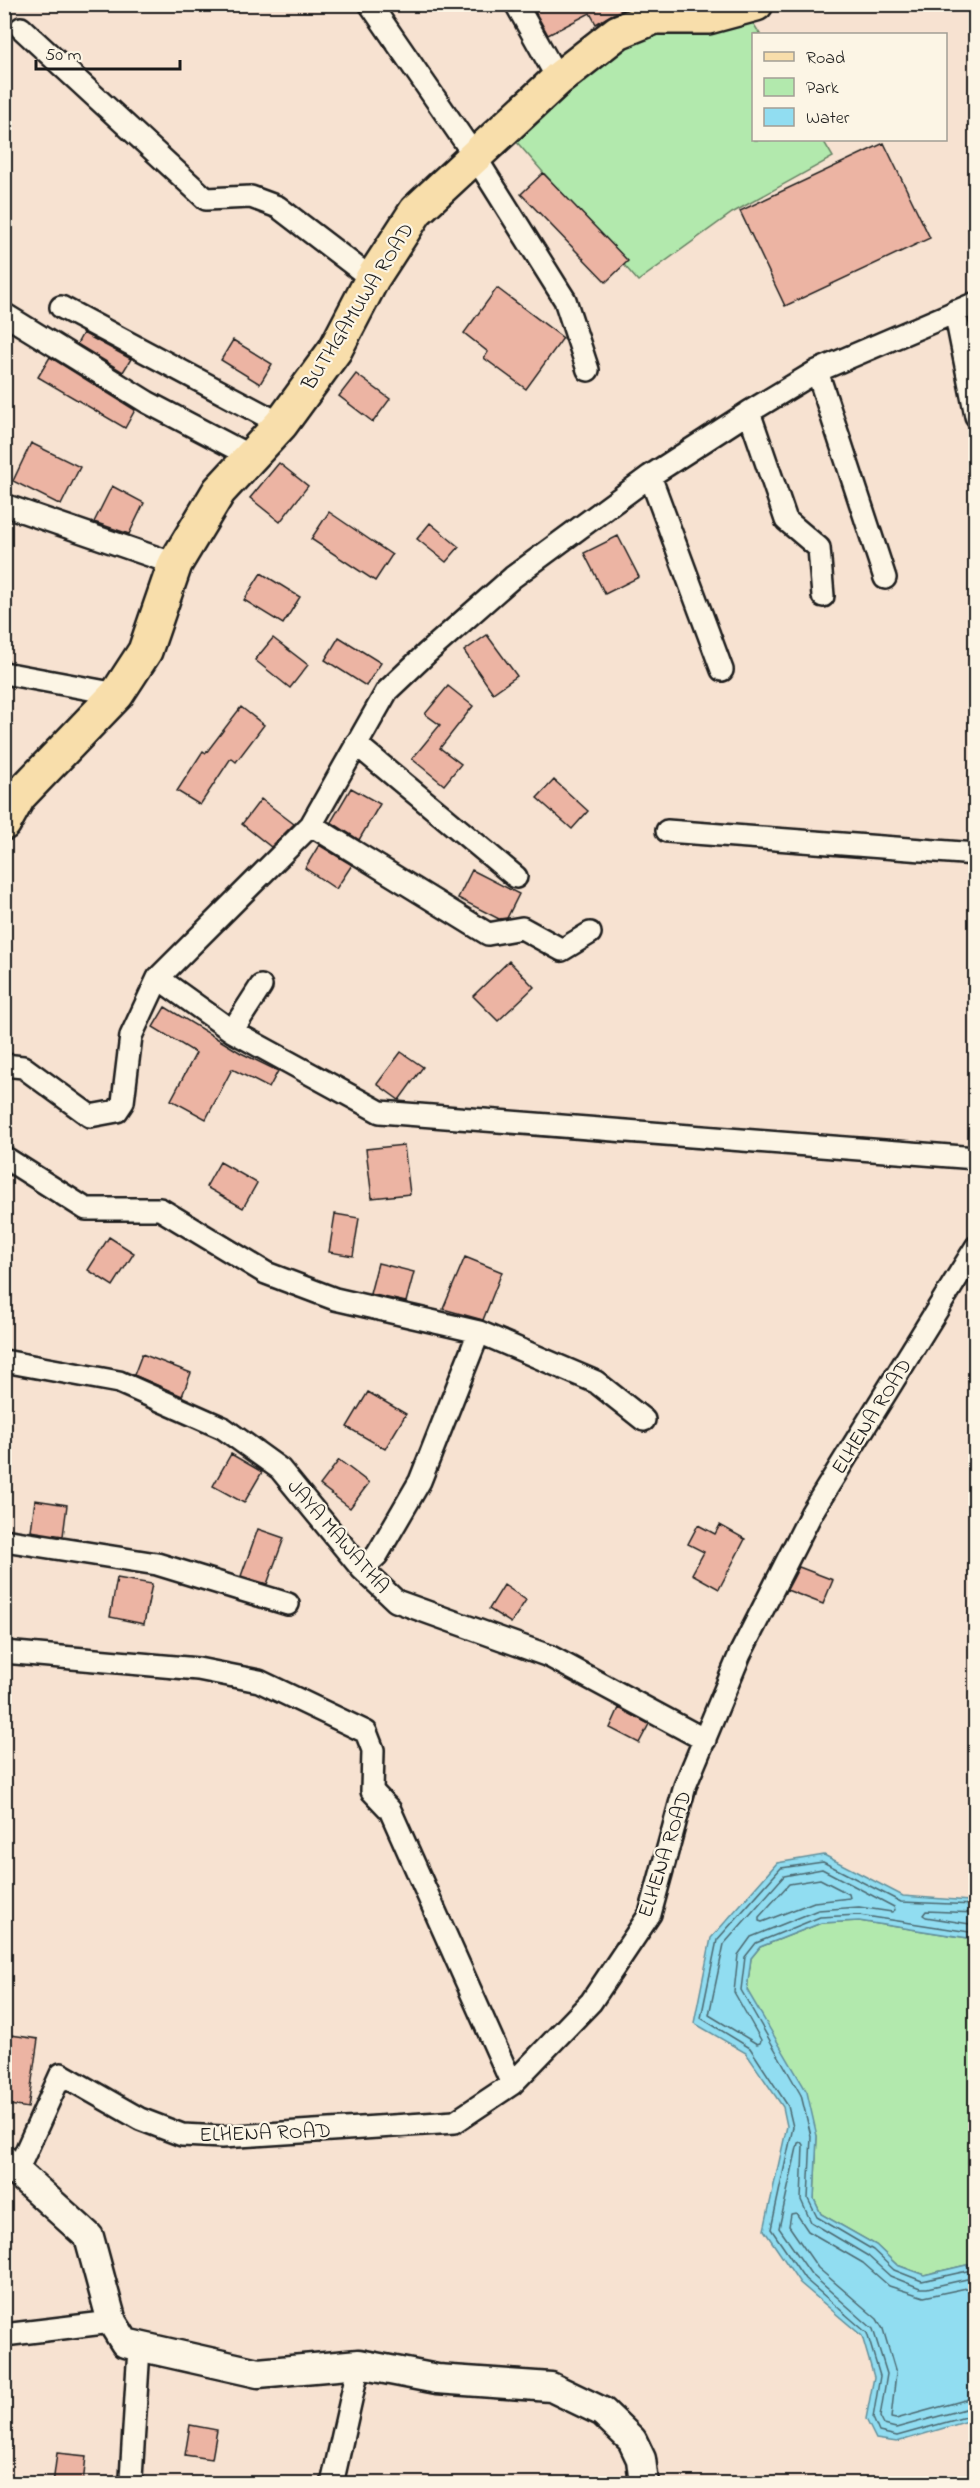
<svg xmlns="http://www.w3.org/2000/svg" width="980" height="2488" viewBox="0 0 980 2488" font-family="'Indie Flower',sans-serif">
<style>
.green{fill:#b2e9ad;stroke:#678264;stroke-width:1.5}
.water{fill:#91ddf1;stroke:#62909c;stroke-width:1.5}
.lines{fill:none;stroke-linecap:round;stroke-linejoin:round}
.shore{stroke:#4b6971;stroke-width:1.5}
.building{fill:#ecb4a3;stroke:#1c1c1c;stroke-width:1.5}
.street-casing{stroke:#1c1c1c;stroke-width:26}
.secondary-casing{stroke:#1c1c1c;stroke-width:33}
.primary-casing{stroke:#1c1c1c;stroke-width:38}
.street{stroke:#fcf5e5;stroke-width:21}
.secondary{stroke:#fcf5e5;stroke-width:28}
.primary{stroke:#f8deab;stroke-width:33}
.labels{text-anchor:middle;stroke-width:4.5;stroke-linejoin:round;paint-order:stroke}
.street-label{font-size:21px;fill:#1c1c1c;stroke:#fcf5e5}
</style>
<rect width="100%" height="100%" fill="#f7e2d1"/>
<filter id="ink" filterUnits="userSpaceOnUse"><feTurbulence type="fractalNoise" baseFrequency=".0167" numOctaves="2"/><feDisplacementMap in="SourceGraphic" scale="12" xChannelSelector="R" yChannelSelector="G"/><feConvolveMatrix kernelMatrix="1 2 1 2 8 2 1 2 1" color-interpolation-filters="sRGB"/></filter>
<g filter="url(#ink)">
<!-- green -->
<path class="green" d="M748,15L760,34H754V140H823L833,157L732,213L638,281L508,132L621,37Z
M859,1921L975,1939V2263L924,2275L897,2265L876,2245L821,2214L814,2199L817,2136L747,1990L751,1958L760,1947L821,1923Z"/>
<!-- water -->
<path class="water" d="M824,1855L903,1896L970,1901L975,1899V1939L859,1921L821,1923L760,1947L751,1958L747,1990L807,2092L817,2136L814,2199L821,2214L876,2245L897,2265L924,2275L975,2263V2419L897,2442L876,2439L866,2419L874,2377L862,2336L800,2283L764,2230L787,2126L783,2107L746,2053L694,2023L711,1938L777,1863Z"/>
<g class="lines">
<!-- shore -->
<path class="shore" d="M822,1869L894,1907L895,1910L892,1912L859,1907L818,1910L751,1937L738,1955L734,1992L761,2040L760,2043L757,2044L709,2015L724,1944L784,1876Z
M820,1879L849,1894L850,1898L814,1902L762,1922L759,1921V1917L789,1884Z
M976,1905L901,1902L823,1862L781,1868L717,1940L701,2018L750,2048L788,2106L793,2127L771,2229L805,2279L867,2333L880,2376L873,2418L879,2432L897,2436L976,2414
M976,1913L926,1911L923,1915L926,1917L976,1925
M976,1933L859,1915L820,1917L756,1943L745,1957L741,1990L801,2095L811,2136L808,2199L817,2217L873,2250L894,2270L922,2281L976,2269
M976,2277L927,2288H920L890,2276L868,2256L811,2222L801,2200L803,2145L801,2142L798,2143L779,2228L811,2274L873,2329L887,2374L880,2417L884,2425L896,2428L976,2406
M976,2286L924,2297L889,2286L863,2263L808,2231L796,2213L791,2214L789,2226L818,2268L877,2319L883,2329L896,2373L891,2418L896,2419L976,2397"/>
</g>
<!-- building -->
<path class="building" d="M531,4H636L611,15L596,24L590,13L548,35Z
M884,143L930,238L785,306L740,211Z
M543,173L628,261L606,282L521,194Z
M497,288L563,338L526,389L484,358L488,352L464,333Z
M83,333L131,359L123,372L77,344Z
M233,340L272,364L260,384L221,360Z
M50,357L135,410L125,428L38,377Z
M356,374L390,399L373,422L339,396Z
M31,443L80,467L61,505L13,481Z
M279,463L308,486L280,522L250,498Z
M112,486L144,503L129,534L94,522Z
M329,512L392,555L375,581L311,539Z
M430,523L459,547L446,562L417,539Z
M618,536L639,577L605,594L584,553Z
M261,573L300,597L283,624L244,600Z
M487,635L517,676L493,693L464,651Z
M339,637L381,663L366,686L325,660Z
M273,638L308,665L290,688L255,660Z
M448,686L473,706L440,748L461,764L444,785L412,759L440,725L425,714Z
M241,707L264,725L236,762L231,758L200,805L177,791L203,751L206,753Z
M554,780L588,811L572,829L537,798Z
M351,788L380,804L359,840L331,822Z
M261,799L294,824L271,847L242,824Z
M319,845L352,865L336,889L305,868Z
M472,870L519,894L507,918L499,919L458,898Z
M509,961L534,987L498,1021L473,996Z
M165,1007L241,1053L278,1071L269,1088L232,1069L206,1119L171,1100L196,1053L153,1027Z
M401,1052L423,1067L399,1100L377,1084Z
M404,1145L410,1194L372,1198L366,1149Z
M220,1162L257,1183L243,1208L206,1187Z
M335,1214L359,1218L353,1256L329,1252Z
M109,1237L134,1253L113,1286L88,1270Z
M465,1257L502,1272L483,1320L443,1309Z
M378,1263L414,1272L406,1302L370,1294Z
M142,1354L191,1373L182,1396L134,1375Z
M368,1392L406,1414L385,1449L347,1427Z
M231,1454L262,1472L244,1503L213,1486Z
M339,1460L369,1483L350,1508L320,1485Z
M35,1500L67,1505L63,1536L31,1531Z
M698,1525L715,1534L720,1525L745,1539L719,1589L692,1574L704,1552L688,1544Z
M258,1529L284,1538L267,1584L241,1576Z
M799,1567L833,1580L823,1604L787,1590Z
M117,1578L152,1584L144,1624L110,1617Z
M504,1585L526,1600L511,1623L489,1609Z
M619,1708L649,1724L639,1743L610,1728Z
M4,2034L38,2039L28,2108L4,2104Z
M190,2425L217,2430L212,2459L185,2455Z
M57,2453L86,2456L83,2484H53Z"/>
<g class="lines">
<!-- street casing -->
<g class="street-casing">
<path id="street" d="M370,4L474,155L565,300L588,370
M516,4L558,79
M21,28L206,199L251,197L278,207L372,279
M61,307L281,424
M955,311L976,416
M4,314L147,402L250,456
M817,371L885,578
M749,412L786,520L819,548L823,596
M650,476L722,670
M4,505L175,564
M4,673L117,694
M356,744L516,877
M311,825L488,934L522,928L562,950L590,933
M667,831L976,854
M158,978L232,1031L380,1112L976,1158
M232,1031L261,986
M4,1065L23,1067L90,1116L117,1111L123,1102L131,1036L158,978L311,825L387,691L427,653L513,577L650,476L749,412L817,371L976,303
M4,1157L86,1209H160L266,1273L335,1299L479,1332L596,1382L644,1420
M4,1361L119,1382L223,1428L280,1469L362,1569L396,1601L549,1656L705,1740
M4,1540L157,1564L288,1604
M362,1569L377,1555L420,1481L479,1332
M4,1652L198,1669L259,1681L366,1732L373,1750L372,1791L390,1810L512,2084
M17,2171L61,2074L140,2119L182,2135L222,2137L455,2122L512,2084L591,2002L650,1914L685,1786L740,1654L812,1512L976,1247
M4,2335L112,2322
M131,2478L139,2348
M332,2484L359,2364"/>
</g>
<!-- secondary casing -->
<g class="secondary-casing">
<path id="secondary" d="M4,2160L89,2237L112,2322L125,2343L258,2373L359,2364L437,2379L551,2387L603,2412L632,2440L641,2459L644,2484"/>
</g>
<!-- primary casing -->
<g class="primary-casing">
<path id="primary" d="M4,823L19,796L117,694L145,651L175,564L219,491L281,424L335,350L372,279L416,211L558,79L618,32L655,17H708L756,4"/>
</g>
<!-- street -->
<use href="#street" class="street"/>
<!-- secondary -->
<use href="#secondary" class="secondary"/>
<!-- primary -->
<use href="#primary" class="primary"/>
</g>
</g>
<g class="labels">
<!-- street labels -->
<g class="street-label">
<text transform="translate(357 306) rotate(-58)" y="7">BUTHGAMUWA ROAD</text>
<text transform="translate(871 1416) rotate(-58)" y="7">ELHENA ROAD</text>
<text transform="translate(339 1536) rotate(49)" y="7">JAYA MAWATHA</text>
<text transform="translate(664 1854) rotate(-72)" y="7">ELHENA ROAD</text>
<text transform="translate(265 2132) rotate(-2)" y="7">ELHENA ROAD</text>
</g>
</g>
<!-- margin -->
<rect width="980" height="2488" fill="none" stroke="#fcf5e5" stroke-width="24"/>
<rect x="12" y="12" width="956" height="2464" fill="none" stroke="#1c1c1c" stroke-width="2" filter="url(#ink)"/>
<!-- legend -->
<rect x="752" y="33" width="195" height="108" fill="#fcf5e5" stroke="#a29e95" stroke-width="1.5"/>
<rect x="764" y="52" width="30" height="9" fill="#f8deab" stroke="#a29e95" stroke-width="1.5"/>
<text x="806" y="63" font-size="18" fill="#1c1c1c">Road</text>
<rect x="764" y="78" width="30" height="18" fill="#b2e9ad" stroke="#a29e95" stroke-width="1.5"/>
<text x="806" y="93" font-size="18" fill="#1c1c1c">Park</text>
<rect x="764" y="108" width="30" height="18" fill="#91ddf1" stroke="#a29e95" stroke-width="1.5"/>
<text x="806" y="123" font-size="18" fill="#1c1c1c">Water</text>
<!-- scale -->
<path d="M36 60v9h144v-9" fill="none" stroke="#1c1c1c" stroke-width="3"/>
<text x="45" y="60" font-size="18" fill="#1c1c1c" stroke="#fcf5e5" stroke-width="4.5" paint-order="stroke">50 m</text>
</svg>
